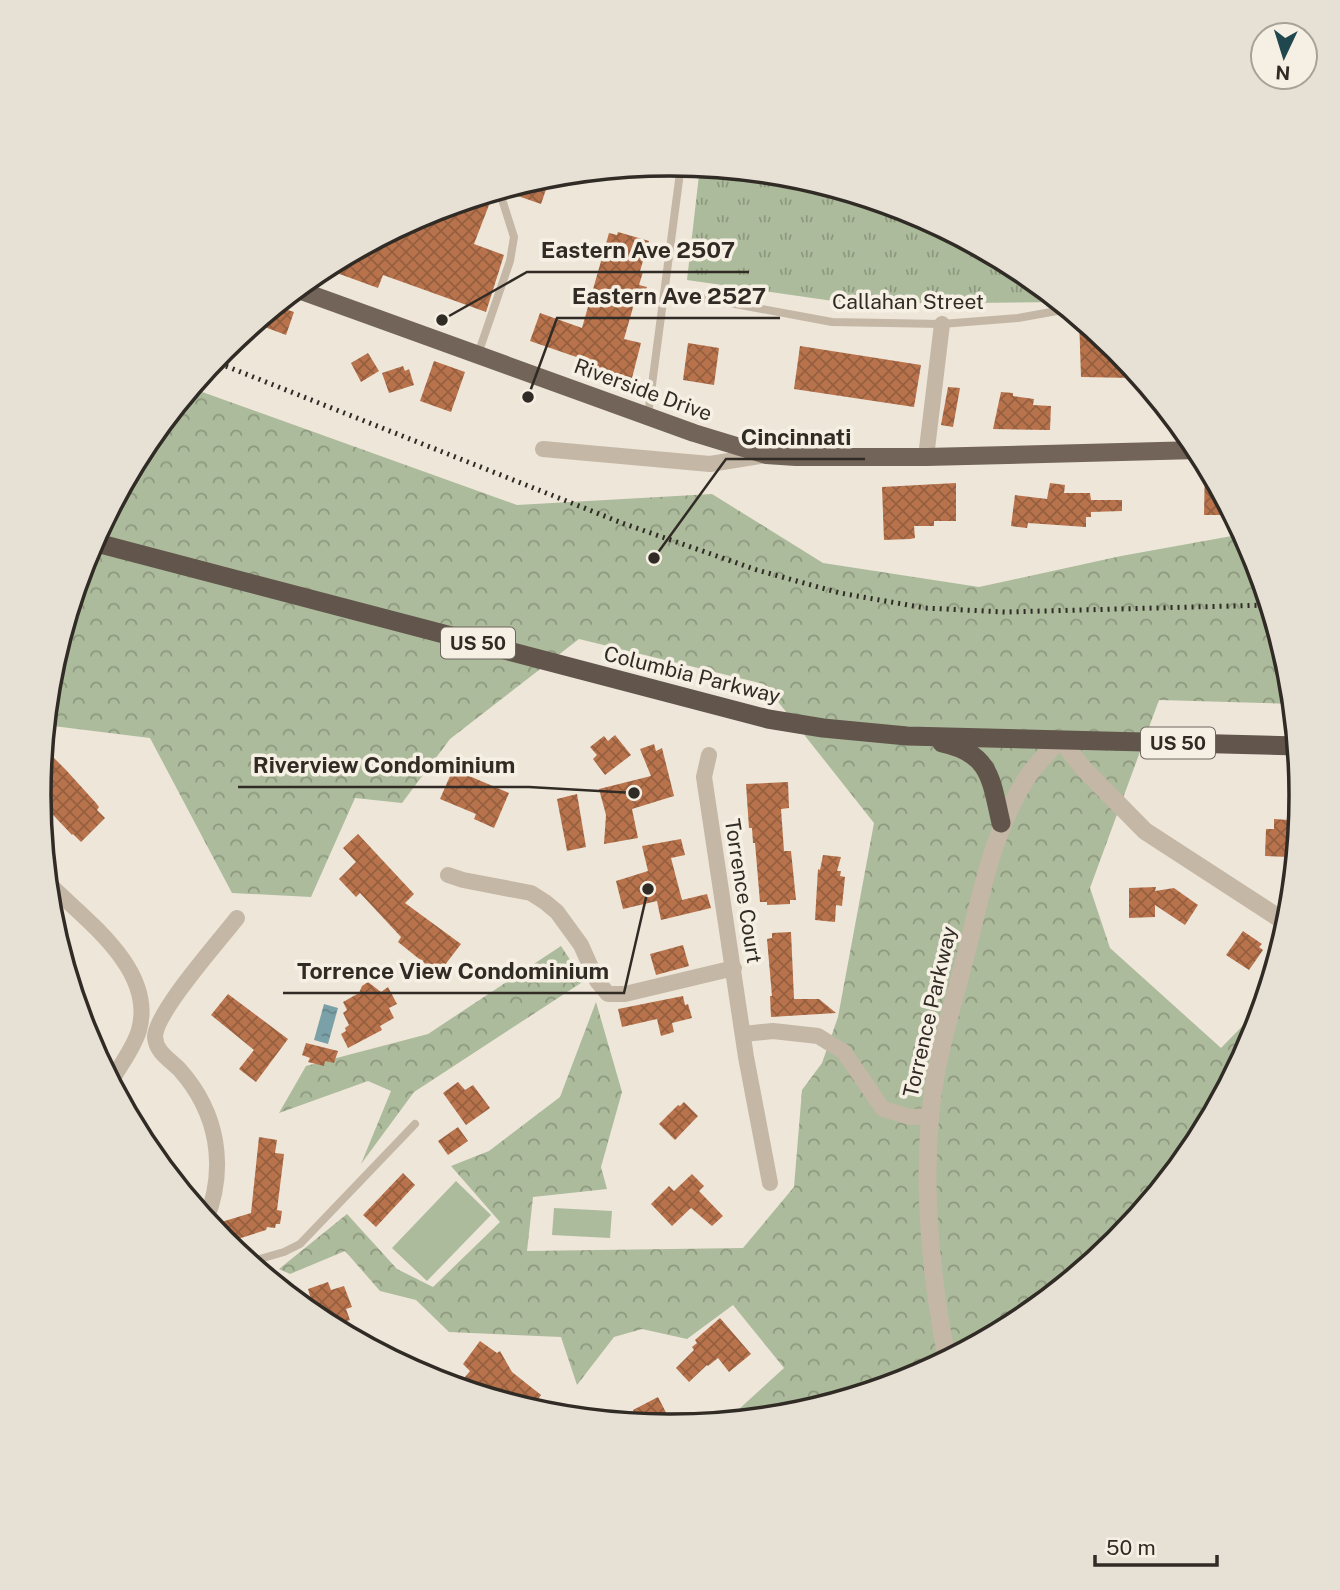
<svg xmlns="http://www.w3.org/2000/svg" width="1340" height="1590" viewBox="0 0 1340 1590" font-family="'Public Sans',sans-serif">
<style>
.grass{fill:#acbb9b}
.forest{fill:url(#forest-crowns)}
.park{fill:url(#park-tufts)}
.water{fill:url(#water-ripples)}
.building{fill:url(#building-cross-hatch)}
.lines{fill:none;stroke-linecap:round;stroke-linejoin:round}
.service{stroke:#c4b7a6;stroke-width:8}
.minor{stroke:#c4b7a6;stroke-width:16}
.tertiary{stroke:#c4b7a6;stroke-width:18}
.primary{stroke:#726459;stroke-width:18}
.trunk{stroke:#62554c;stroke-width:19}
.rail{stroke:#312b26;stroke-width:5;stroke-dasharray:2 5;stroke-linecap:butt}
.labels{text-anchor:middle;stroke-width:7;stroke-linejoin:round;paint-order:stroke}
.shield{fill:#f6f0e4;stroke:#6c665f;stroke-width:2}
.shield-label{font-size:19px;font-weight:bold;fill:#312b26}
.street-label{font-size:21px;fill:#312b26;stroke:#f6f0e4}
.rim{fill:none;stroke:#312b26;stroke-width:3.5}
.leader{fill:none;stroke:#312b26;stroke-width:2.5}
.callout-dot{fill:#312b26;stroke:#f6f0e4;stroke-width:2.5}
.callout-label{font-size:23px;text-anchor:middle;font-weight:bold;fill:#312b26;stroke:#f6f0e4;stroke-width:7;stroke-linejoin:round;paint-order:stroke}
</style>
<defs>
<pattern id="forest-crowns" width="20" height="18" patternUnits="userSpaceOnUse" patternTransform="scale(1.75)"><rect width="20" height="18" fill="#acbb9b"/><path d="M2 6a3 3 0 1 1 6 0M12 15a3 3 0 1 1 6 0" fill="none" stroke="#8d987e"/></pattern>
<pattern id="park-tufts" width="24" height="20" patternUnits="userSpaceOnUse" patternTransform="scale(1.75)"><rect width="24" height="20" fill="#acbb9b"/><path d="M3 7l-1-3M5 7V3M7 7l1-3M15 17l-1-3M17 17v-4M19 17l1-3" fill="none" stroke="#8d987e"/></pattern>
<pattern id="water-ripples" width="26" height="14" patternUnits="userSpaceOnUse" patternTransform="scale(1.75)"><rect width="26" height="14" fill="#7ba1a8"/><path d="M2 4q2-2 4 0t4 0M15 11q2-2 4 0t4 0" fill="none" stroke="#658389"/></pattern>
<pattern id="building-cross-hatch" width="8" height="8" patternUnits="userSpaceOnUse" patternTransform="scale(1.75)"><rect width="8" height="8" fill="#b8734c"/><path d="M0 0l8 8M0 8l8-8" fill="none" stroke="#965f3f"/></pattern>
</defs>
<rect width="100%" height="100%" fill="#eee6d9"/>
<!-- grass -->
<path class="grass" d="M456,1181L491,1215L427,1281L392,1248Z
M554,1208L612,1211L610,1238L552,1235Z"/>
<!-- forest -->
<path class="forest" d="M191,388L517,505L712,494L823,563L979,587L1121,556L1243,534L1254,554L1289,672L1293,704L1159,700L1090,888L1110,948L1221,1048L1263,1005L1253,1037L1195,1146L1116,1242L1021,1320L911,1379L793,1414L726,1421L784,1368L733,1305L687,1339L642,1329L614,1337L577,1385L561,1337L449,1332L416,1300L380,1291L345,1251L290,1274L279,1269L347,1214L397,1269L433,1287L500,1222L451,1166L489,1151L560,1097L596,1002L622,1092L601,1167L607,1189L533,1197L527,1251L743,1248L794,1187L802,1090L822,1063L838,1017L874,823L764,684L579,639L450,739L402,803L355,798L311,897L232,893L150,738L45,725L51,671L87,553L145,444Z
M561,946L584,981L414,1092L361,1164L391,1091L368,1081L279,1113L306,1066L428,1034Z"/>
<!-- park -->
<path class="park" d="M700,166L794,176L912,212L1021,270L1060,302L854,304L687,280Z"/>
<!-- water -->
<path class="water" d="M324,1004L338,1008L328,1044L314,1040Z"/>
<!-- building -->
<path class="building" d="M551,175L541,204L512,194L515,185Z
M472,198L489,205L474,244L504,255L486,312L383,275L378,288L323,268L429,211Z
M618,232L649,241L640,271L643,272L639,285L647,287L642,306L634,304L624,339L641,343L632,378L584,364L585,360L530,341L540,313L582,328L609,233L617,235Z
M276,306L294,312L286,335L254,323Z
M1079,317L1117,349L1133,369V378L1081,377Z
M688,343L719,348L714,385L683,380Z
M800,346L921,365L914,407L794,389Z
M368,353L379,371L361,382L351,363Z
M434,361L465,372L451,412L420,401Z
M403,366L405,371L409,369L414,385L389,393L382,373Z
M948,387L960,388L953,427L941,425Z
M1001,392L1013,393V396L1034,399L1033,405L1051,406L1050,430L993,429Z
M1205,462L1225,499V515H1204Z
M956,483V521H934V526H914L915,538L910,539L884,540L882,487Z
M1050,483L1065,485L1064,493H1090L1091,500H1122V511L1091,512V517H1086V527L1028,523L1027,528L1011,526L1015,495L1047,499Z
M615,735L631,755L605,775L593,759L597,755L590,747L604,736L608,741Z
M654,744L656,751L662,748L674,796L632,809L638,838L604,844L606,815L599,789L651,776L640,749Z
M43,751L49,758L52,756L66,770L96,803L99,807L97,810L105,818L81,842L73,834L72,835L39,800Z
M453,769L509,793L494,828L474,819L476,814L440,799Z
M788,782L789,808L781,809L784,851H791L796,900H790V904L767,905V902H760L755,843H753L752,828H749L746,784Z
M577,794L586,847L567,851L557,799Z
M1274,819L1289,820V857L1265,856L1266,829H1274Z
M358,834L414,894L405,903L461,944L438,974L398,942L401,937L360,893L356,897L339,879L356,862L343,848Z
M681,839L685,855L671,858L682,900L707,894L711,908L661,920L657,901L623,909L616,881L648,871L642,846Z
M823,855L841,857L837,871H841L840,876L845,877L842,906L836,905L835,922L815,920L818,869L820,870Z
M1156,887L1155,891L1174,888L1198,905L1185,925L1155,905V917L1129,918V888Z
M1243,931L1262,944L1259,947L1263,950L1249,970L1226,955Z
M791,932L794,999H819L836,1013L771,1017L770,996H772L767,939L772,938V933Z
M683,945L689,966L656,975L650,954Z
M368,982L381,992L388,987L397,1004L389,1008L394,1018L380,1026L382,1030L348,1048L341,1034L346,1031L345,1028L349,1025L343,1013L347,1010L343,1002L359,993L362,986Z
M228,994L288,1039L256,1082L239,1069L254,1050L211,1015Z
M683,996L685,1005L688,1004L692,1018L672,1023L674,1032L661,1036L657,1019L622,1027L618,1009Z
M306,1043L338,1051L334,1063L325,1061L324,1066L308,1062L310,1058L302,1055Z
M458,1082L465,1090L473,1085L490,1108L466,1125L443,1093Z
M684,1102L698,1116L675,1140L659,1124L678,1105L680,1106Z
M458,1127L468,1141L448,1155L438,1141Z
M259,1137L277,1140L275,1153L284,1154L277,1210L282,1211L280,1224H276L275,1228L267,1227L266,1230L225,1243L218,1223L251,1213Z
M403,1173L415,1185L376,1227L363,1215Z
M692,1174L704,1186L699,1191L723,1216L712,1226L691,1208L672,1226L651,1204L669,1186L674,1191Z
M328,1282L331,1290L344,1286L352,1307L346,1309L350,1320L347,1321L353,1338L327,1324L321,1307L312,1303L308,1289Z
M720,1318L751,1354L729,1372L718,1358L708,1366L707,1365L689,1382L676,1368L694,1350L692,1347L697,1343L695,1340Z
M480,1341L497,1353L500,1351L512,1372L541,1395L532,1408L513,1393L512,1403L486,1385L478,1394L469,1391L460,1383L470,1371L463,1364Z
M658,1397L673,1426L619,1421L634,1414L633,1410Z"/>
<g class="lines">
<!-- service -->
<path class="service" d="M665,291L832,322L942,324L1018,318L1068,309
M478,354L510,261L514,237L499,190
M648,415L681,165
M249,1262L284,1252L300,1244L415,1124"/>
<!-- minor -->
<path class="minor" d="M543,449L710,464L766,455
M926,457L942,324
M709,755L704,777L746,1057L770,1183
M448,875L463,880L531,893L545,902L557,912L581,945L597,981L608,994H625L734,968
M47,882C84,919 156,969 139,1030C134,1048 120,1065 111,1082
M743,1034L773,1031L818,1036L844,1052L883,1109L910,1117L930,1116
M206,1220C227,1167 218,1113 180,1070C171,1060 156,1053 155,1037C155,1013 220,940 237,918"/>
<!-- tertiary -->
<path class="tertiary" d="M947,1359C929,1268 919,1160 937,1068C945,1029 957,989 967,950C982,891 993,831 1026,779C1035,765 1049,752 1060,739L1083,768L1145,831L1288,924"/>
<!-- primary -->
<path class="primary" d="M296,289L694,433L766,455L796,457H926L1198,450"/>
<!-- trunk -->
<path class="trunk" d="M93,542L768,719L823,728L907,736L1297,746
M942,743C991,753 991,780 1001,823"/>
<!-- rail -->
<path class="rail" d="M213,361L622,523L757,570L840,593L925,608L1005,612L1269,605"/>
</g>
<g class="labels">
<!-- shield labels -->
<g class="shield">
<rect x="441" y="627.5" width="74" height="31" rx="5"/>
<rect x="1141" y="727.5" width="74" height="31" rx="5"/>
</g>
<g class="shield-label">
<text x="478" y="650">US 50</text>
<text x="1178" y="750">US 50</text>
</g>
<!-- street labels -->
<g class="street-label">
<text x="908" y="309">Callahan Street</text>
<text transform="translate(643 390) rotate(20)" y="7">Riverside Drive</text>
<text transform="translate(692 675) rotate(14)" y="7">Columbia Parkway</text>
<text transform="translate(743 891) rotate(81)" y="7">Torrence Court</text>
<text transform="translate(930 1012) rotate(-77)" y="7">Torrence Parkway</text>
</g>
</g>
<!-- crop -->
<path d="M0 0H1340V1590H0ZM51 795a619 619 0 1 1 1238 0a619 619 0 1 1-1238 0Z" fill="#e6e0d5" fill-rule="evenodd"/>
<path class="rim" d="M51 795a619 619 0 1 1 1238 0a619 619 0 1 1-1238 0Z"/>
<!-- callouts -->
<path class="leader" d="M442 320L527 272H749M528 397L557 318H780M654 558L726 459H865M634 793L529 787H238M648 889L624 993H283"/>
<g class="callout-dot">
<circle cx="442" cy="320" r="7"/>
<circle cx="528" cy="397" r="7"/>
<circle cx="654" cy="558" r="7"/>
<circle cx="634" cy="793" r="7"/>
<circle cx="648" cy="889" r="7"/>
</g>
<g class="callout-label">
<text x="638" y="258">Eastern Ave 2507</text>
<text x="669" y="304">Eastern Ave 2527</text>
<text x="796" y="445">Cincinnati</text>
<text x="384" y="773">Riverview Condominium</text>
<text x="453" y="979">Torrence View Condominium</text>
</g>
<!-- north arrow -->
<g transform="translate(1284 56) rotate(184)"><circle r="33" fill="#f6f0e4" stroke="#a7a198" stroke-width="2"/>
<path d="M0-5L12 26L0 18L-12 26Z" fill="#20464e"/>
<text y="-10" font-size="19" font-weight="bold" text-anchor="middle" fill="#312b26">N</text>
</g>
<!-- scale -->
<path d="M1095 1555v10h122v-10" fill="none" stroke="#312b26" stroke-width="3.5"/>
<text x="1106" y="1555" font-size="21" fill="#312b26" stroke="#f6f0e4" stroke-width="5" paint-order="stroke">50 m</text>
</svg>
